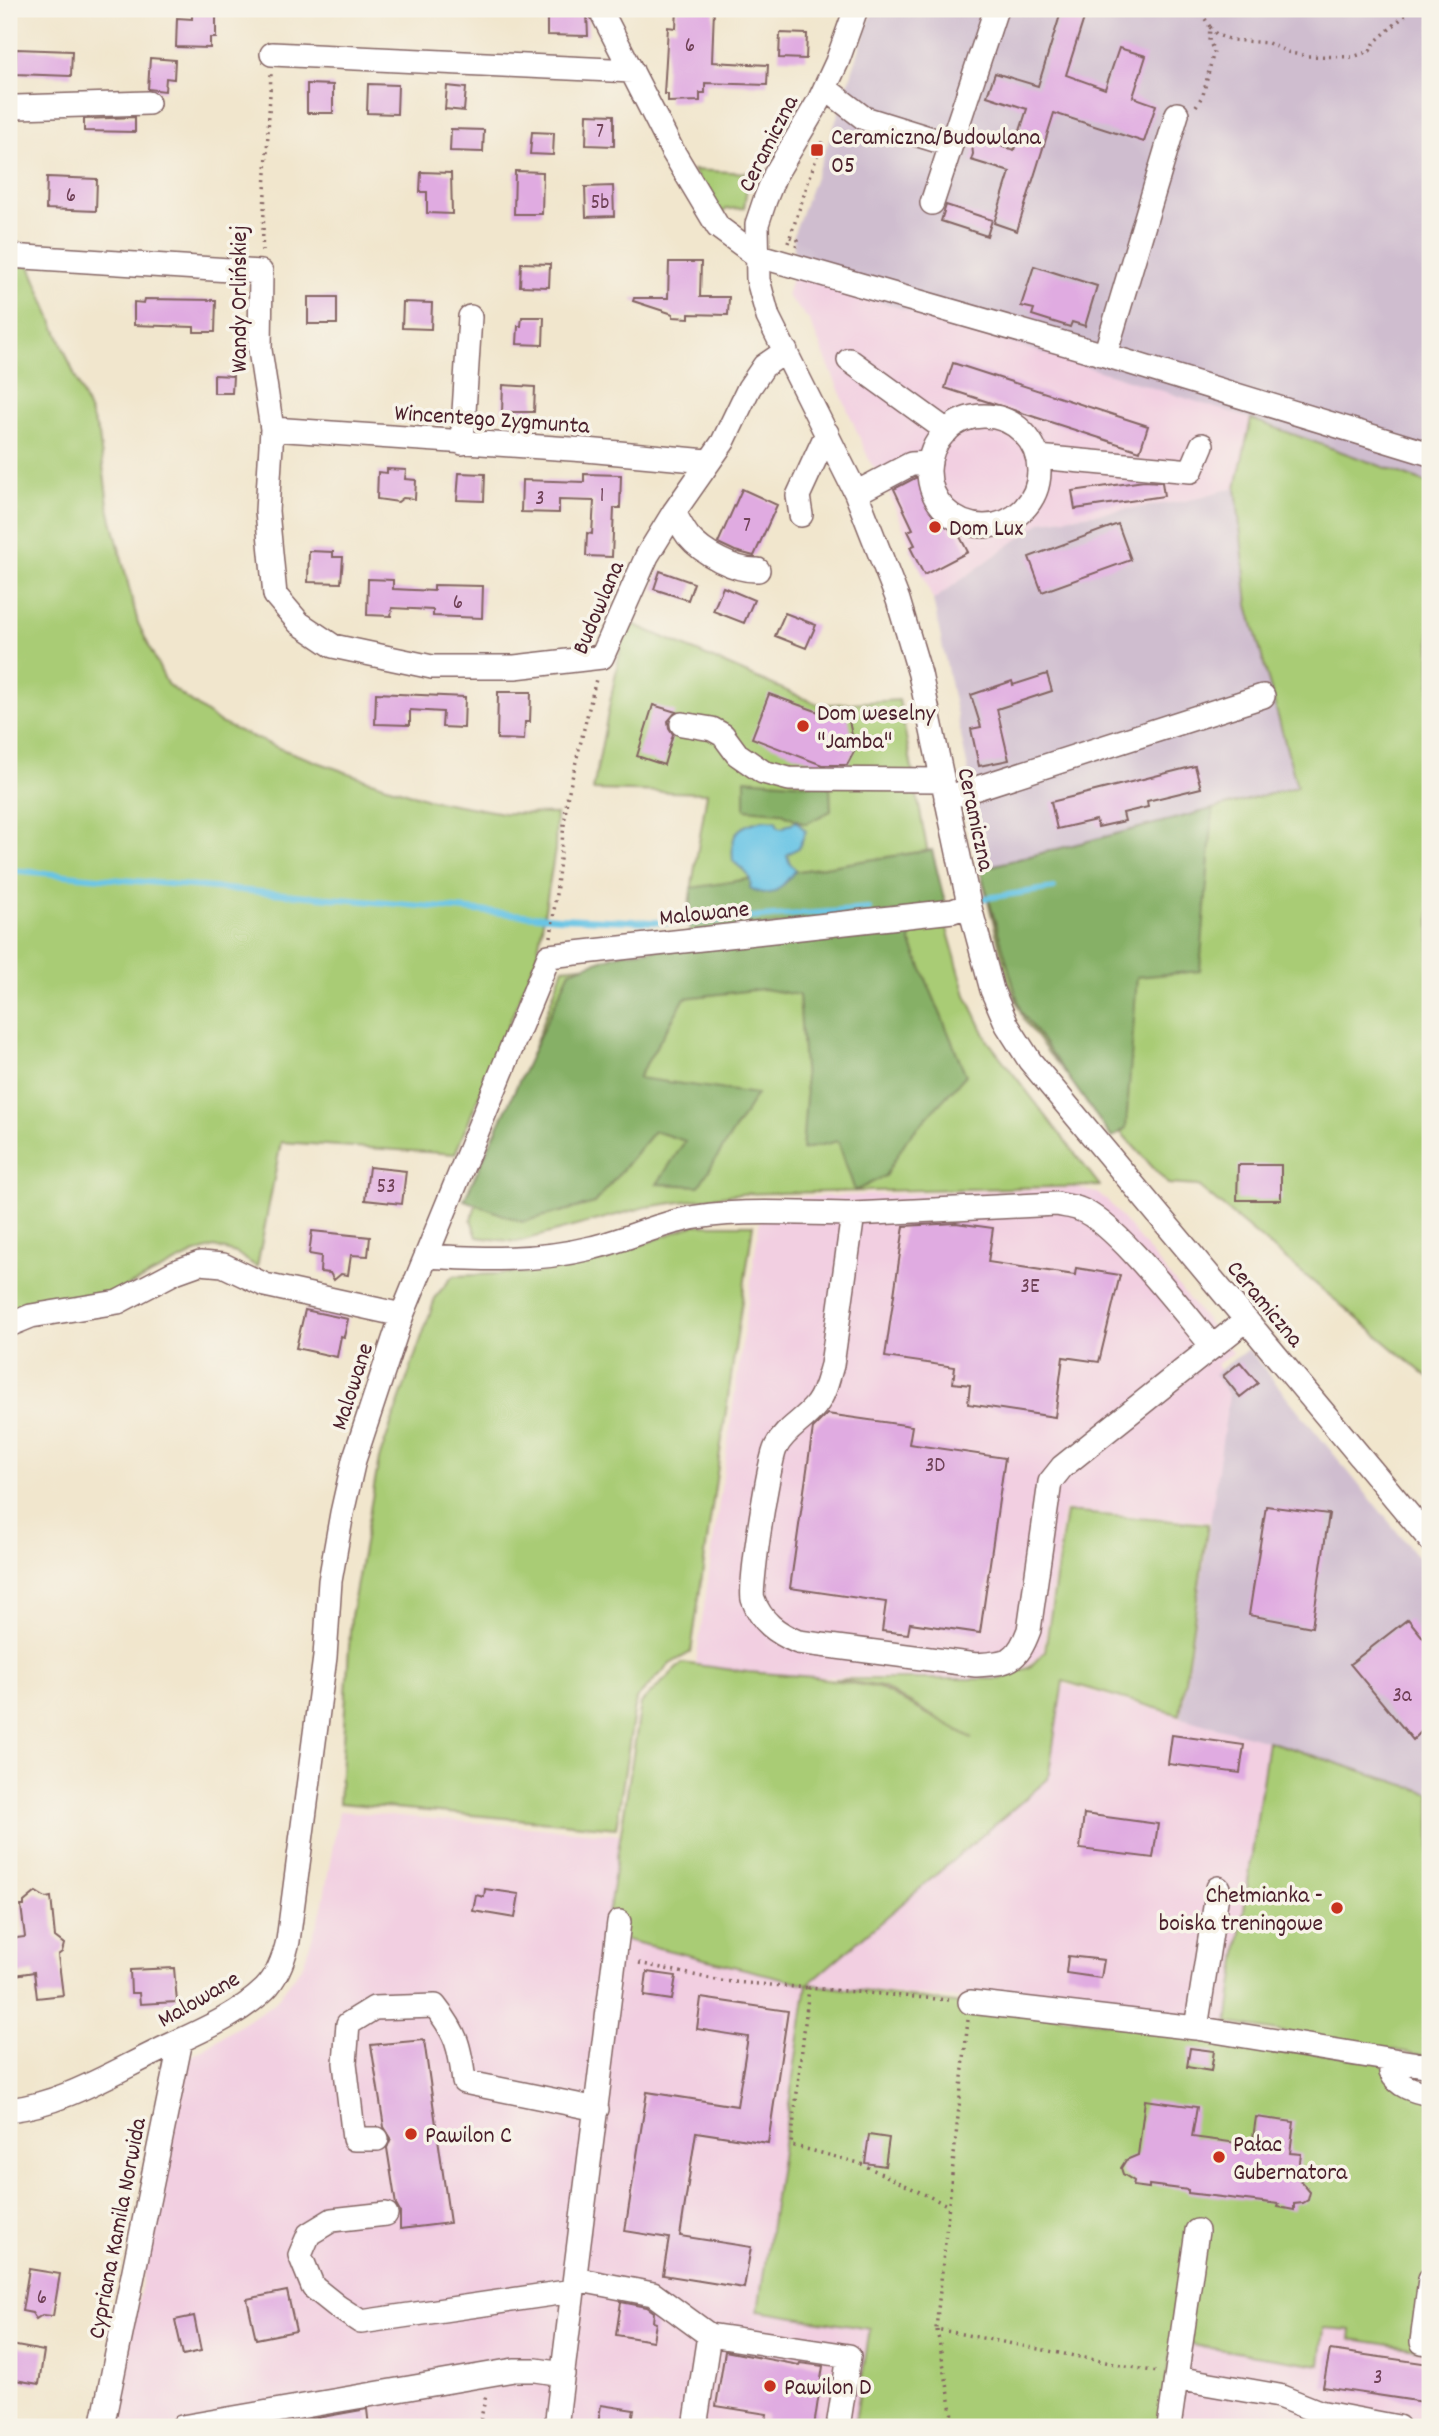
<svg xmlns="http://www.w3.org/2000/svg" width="1439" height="2436" viewBox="0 0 1439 2436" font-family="Dekko,sans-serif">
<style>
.built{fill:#f2cfe1}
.industrial{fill:#cfbdcf}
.green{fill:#a9cc75;stroke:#7a7650;stroke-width:2}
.forest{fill:#86b066;stroke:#686848;stroke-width:2}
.water{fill:#67c4e5;stroke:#587288;stroke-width:2}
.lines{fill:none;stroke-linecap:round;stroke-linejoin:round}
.stream{stroke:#67c4e5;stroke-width:6}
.building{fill:#e0abe1}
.minor-casing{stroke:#846564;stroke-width:26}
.path{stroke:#846564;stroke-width:3.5;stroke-dasharray:2 5;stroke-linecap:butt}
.minor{stroke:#fff;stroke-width:23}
.poi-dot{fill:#c8321e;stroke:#f7f3e8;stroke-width:2.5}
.labels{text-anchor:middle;stroke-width:7;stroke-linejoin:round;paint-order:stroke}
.number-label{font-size:21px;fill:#704258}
.poi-label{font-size:24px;fill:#4a1f2b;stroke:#f7f3e8;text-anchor:start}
.street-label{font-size:24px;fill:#4a1f2b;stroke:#f7f3e8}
</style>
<rect width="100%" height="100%" fill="#f7f3e8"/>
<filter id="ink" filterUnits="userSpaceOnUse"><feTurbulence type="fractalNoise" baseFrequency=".0143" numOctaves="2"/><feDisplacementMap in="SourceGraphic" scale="14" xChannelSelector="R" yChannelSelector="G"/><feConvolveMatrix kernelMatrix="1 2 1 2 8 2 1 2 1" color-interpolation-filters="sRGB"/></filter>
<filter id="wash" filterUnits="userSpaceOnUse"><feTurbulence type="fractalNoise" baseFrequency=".00686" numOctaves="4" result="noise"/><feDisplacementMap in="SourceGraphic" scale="28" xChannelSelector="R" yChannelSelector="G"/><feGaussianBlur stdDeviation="1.57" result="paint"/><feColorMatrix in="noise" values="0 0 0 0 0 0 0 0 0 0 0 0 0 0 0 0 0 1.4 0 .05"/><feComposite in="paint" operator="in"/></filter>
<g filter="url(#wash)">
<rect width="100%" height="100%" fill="#f1e6cd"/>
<!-- built -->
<path class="built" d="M793,274L1027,346L1251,419L1236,487L1185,501L1043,521L933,600L885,483L870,462L809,320L787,296Z
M1078,1188L1097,1193L1108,1201L1233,1353L1216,1365L1244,1402L1226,1523L1064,1510L1043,1651L1029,1665L1001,1678L694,1676L763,1198Z
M1064,1684L1268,1741L1228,2023L838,1988L1125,2025L1430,2323V2427H112L189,2058L273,2004L303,1965L322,1908L339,1811L622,1835L605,1935L1048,1779Z"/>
<!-- industrial -->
<path class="industrial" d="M873,9H1430V484L1251,419L793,274L794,233L835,124Z
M1236,487L1248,605L1298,787L988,866L933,600L1043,521L1185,501Z
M1248,1349L1430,1572V1793L1268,1741L1181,1718L1229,1395L1214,1374Z"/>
<!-- green -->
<path class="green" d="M693,170L749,173L744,208L727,209L719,215Z
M9,265L30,266L99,435L108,504L138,623L167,684L220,723L281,749L368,780L431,800L503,813L556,814L555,850L537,956L455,1154L281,1142L257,1267L236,1253L214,1247L193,1254L118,1291L9,1314Z
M1251,419L1430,484V1379L1198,1186L1168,1184L1049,1054L1024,1020L1008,981L980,869L1297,787L1248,605L1236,487Z
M626,621L819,705L899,700L936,896L686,922L707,793L593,790Z
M946,925L966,995L988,1041L1100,1186L735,1194L646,1207L517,1242L477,1237L471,1219L563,968Z
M694,1225H753L691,1652L670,1664L636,1699L616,1828L339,1803L351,1616L379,1459L436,1296L453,1276L540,1272L622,1252Z
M1066,1512L1208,1524L1180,1715L1063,1681L1048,1779L808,1984L1125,2025L1389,2063L1430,2100V2351L1350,2339L1351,2330L1324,2328L1320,2365L1172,2342L1159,2427H854L870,2329L758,2311L807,1984L605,1935L641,1703L682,1663L748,1672L814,1677L879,1688L972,1738L882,1687L835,1679H1001L1030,1667L1045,1651Z
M1268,1741L1430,1793V2056L1228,2023Z"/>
<!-- forest -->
<path class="forest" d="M745,779L830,786L831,811L805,824L780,812L745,809Z
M1213,809L1200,971L1137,977L1126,1128L1112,1138L1021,1011L980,869Z
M932,850L946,907L690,934L691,888Z
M908,923L911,943L966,1075L907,1139L885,1176L855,1191L838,1141L802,1150L806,1097L799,995L763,989L685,998L638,1078L757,1094L699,1186L657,1184L685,1141L654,1131L595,1203L522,1222L464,1200L570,971L622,953Z"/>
<!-- water -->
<path class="water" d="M763,820L776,821L778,827L782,828L796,821L806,831L799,847L787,855L790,864L796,870C781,886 775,902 750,888C753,874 742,870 733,861C730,832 737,826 763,820Z"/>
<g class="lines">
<!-- stream -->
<path class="stream" d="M9,870L559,918L677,923L869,909
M973,900L1054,888"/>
</g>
<g id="blocks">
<!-- building -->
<path class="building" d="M192,9H216V38H210V48L176,47L177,18L192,19Z
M677,9H714L712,62L768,65L767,85L705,83V93H700V101L668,102V94H664L668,27L676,28Z
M1062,9H1087L1066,75L1105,89L1119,48L1146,56L1133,97L1156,105L1144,142L1054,113L1017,231L994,223L1010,172L971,160L973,154L971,136L1014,150L1027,109L987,96L995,73L1038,86Z
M547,13H587L588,36L547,35Z
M780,33L807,34L806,59L779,58Z
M16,49L72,51L71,76L15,74Z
M150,58L175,60L174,79L166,78L165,91L148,89Z
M307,84L333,85V113H307Z
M368,84L398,85L397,114L367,113Z
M447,86L466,88L464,111L445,109Z
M587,114L614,115V146L586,145Z
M135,117V132L84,131V119Z
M451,129L484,130L483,152L450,151Z
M532,132L554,133L553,155L530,154Z
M515,171L543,172L542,214H514Z
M421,172L451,173L452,214L427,213V192H420Z
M47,177L97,179L96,211L46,209Z
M613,186L614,216L586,217L585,187Z
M946,205L992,220L987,236L941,221Z
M669,262H701L700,297H729L728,315L689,314V318L673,317V314L633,301L634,298H668Z
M521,263L550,264L549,287L520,286Z
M1034,266L1097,286L1085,326L1072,322L1070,327L1032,315L1034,309L1021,306Z
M308,297H337V324H308Z
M145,299L216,300L215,332H194V327L134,325V302L144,303Z
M403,302L432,303L431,329L402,328Z
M522,317H544L543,345L517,344L518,326H521Z
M953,363L1148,426L1140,451L945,388Z
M214,375L233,376L232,393H214Z
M503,385L535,387L534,412H502Z
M387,469L406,470L405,479L416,480L415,499L403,498L398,502L377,499L378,472L387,473Z
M459,473L485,474L484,501L457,500Z
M584,474L621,475L620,508H614L612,557L586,556L587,533L592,534L594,501L559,500V513L521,512L522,480L584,482Z
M924,477L952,533L957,531L968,552L924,575L910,547L915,545L908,531L913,529L894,489L915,478Z
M1144,481L1162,482L1164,496L1075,509L1072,491Z
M742,489L777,505L754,556L735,551L718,543Z
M1118,524L1131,560L1042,592L1029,557Z
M309,551L333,552V557H343L341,583L308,582Z
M660,571L694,583L688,600L654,589Z
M368,579L393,580V589L434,591V585L483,586L482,618L433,616V610L392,608L391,616L367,615Z
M723,587L754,600L744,623L713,611Z
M785,613L816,625L806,648L775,636Z
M1047,674L1052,691L997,709L1009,760L979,766L971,729L981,727L971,695L1012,681L1013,685Z
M498,692H531L530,722H525L524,740L497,739Z
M376,693L465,697L464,728L442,727L443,712L410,710V725L375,724Z
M769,694L827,715L847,711L855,750L847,765H822L752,738Z
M653,705L676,712L668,721L669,728L673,734L664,765L637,756Z
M1195,766L1201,788L1147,801L1148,807L1123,813L1125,821L1098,827L1096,820L1057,829L1051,802Z
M1238,1165H1281V1200H1237Z
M369,1167L406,1171L402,1204L365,1200Z
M956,1223L993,1228L988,1262L1075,1275L1076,1268L1120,1275L1099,1362L1063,1357L1055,1417L968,1404L970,1385L953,1383L955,1367L885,1357L904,1226Z
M312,1231L370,1237L368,1256L351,1255L348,1275L341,1274L334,1280L330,1273L320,1272L321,1256L309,1254Z
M305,1310L348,1319L344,1337L341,1336L337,1357L296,1348Z
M1240,1362L1258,1383L1240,1397L1223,1376Z
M827,1414L912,1426L909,1444L1005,1458L980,1633L910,1623L908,1634L882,1631L886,1602L790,1588L813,1428Z
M1266,1506L1329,1514L1312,1627L1249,1615Z
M1408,1619L1430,1646V1723L1413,1740L1350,1664Z
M1172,1735L1244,1745L1240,1773L1168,1764Z
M1084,1814L1158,1824L1153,1858L1080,1849Z
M485,1889L519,1894L515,1918L473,1911L476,1895L484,1897Z
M36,1892L46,1898L51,1897L55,1937L64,1944L62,1952L58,1955L63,1995L37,1998L34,1972L9,1976V1939L25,1937L21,1906H24V1902Z
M1068,1956L1104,1960L1101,1978L1066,1973Z
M174,1968L177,2002L140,2004L139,1993H131L130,1970Z
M647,1972L676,1976L672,2000L644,1996Z
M701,1998L788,2011L768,2143L696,2132L680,2236L751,2247L744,2288L663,2275L669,2238L625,2231L647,2092L737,2106L748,2037L697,2029Z
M424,2040L450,2223L400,2229V2212L396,2205L387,2148L391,2138L384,2127L371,2045Z
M1190,2048L1214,2051L1211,2071L1187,2067Z
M1145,2100L1197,2107L1192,2137L1252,2145L1256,2117L1294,2122L1290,2153L1301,2154L1298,2178L1310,2192L1308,2200L1303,2203L1294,2204V2210L1278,2207L1279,2204L1188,2193V2190L1149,2185V2188L1133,2186L1134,2181L1123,2174L1121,2168L1126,2160L1138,2155Z
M869,2135L889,2138L885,2166L865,2163Z
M29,2269L60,2274L53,2316L42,2315L36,2319L32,2313L22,2311Z
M287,2291L296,2331L256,2339L247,2299Z
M621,2302L647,2307L654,2312L653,2322L656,2323L653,2341L616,2335Z
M194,2316L201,2351L183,2355L175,2320Z
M11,2345L44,2351L39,2384L9,2379Z
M1330,2350L1430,2364V2403L1323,2387Z
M725,2351L799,2365L800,2363L823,2366L814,2427H765L767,2414L716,2406Z
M601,2405L634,2410L631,2427L598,2424Z
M367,2409L369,2427H300V2421Z"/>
</g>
</g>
<g filter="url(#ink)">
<use href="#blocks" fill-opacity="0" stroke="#846564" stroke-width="2"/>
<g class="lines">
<!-- minor casing -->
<g class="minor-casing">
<path id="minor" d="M600,9L672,150L718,227L756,255L1105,355L1430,454
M856,9L837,62L819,101L775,175L765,200L757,224L758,280L768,317L856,493L898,600L920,674L969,904L992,990L1007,1025L1030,1061L1430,1540
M272,54L632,71
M825,88L864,118L951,145L996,9
M17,107L148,103
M932,203L951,145
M9,256L261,272L260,350L272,429L267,511L275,595L299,623L333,646L432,667H515L602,657L647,556L674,512L723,442L749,388L764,366L786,351
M1105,355L1177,114
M849,360L947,431
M929 471a55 55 0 1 1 110 0a55 55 0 1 1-110 0Z
M272,429L586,450L707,461
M462,443L470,317
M1038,457L1191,471L1202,445
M856,493L911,464L930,463
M674,512C678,520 683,529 688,536C703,554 735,571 758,570
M801,515L798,496L827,433
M682,724L712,729L723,735L737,754L763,772L789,779L942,780
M946,798L1263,696
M426,1256C483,1259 534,1262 591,1248C622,1241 651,1227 682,1220C732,1208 801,1214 853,1214
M9,1325L31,1316L118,1302L175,1272L200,1263L223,1265L265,1285L402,1315
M1213,1347C1185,1314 1115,1221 1079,1209C1072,1206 1064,1206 1057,1204L853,1214L832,1365C828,1378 825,1394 816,1405C804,1421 785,1429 776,1447C769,1459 749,1587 753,1599C761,1622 777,1633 798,1642L976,1665C1009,1663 1017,1662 1029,1630L1050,1482L1062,1467L1246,1320
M970,2002L1196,2028L1430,2066
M1196,2028L1218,1888
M1412,2063L1397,2065L1391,2072C1398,2087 1415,2091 1430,2094
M9,2110C62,2104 110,2074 158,2051C195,2033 235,2018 265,1989C277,1977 284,1958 288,1941L325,1657L330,1581L342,1513L354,1460L402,1315L549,956L953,911L969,905
M377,2139H354L345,2063L348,2024L374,2008L435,2006C457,2034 460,2047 464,2082L597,2109
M386,2214L332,2220L309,2234L300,2255L313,2287L338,2307L361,2322L573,2291
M575,2279L653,2294L709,2335L849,2356L838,2427
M1430,2279L1422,2342L1430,2343
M1176,2378L1279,2396L1319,2412L1398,2427
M102,2427L181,2040
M182,2427L514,2370H536L563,2374
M556,2427L619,1922
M695,2427L709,2335
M1169,2427L1197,2231"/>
</g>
<!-- path -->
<path class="path" d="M1210,27L1217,35L1232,40L1268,43L1290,53L1308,56L1353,57L1370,51L1375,42L1412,9
M1196,106L1203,95L1214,51L1209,41L1210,27L1199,9
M790,237L798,240L796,247
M788,243L823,138
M262,251L271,74
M551,937L567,799L596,679
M639,1963L721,1981L809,1988
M949,2000L809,1988L791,2145L859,2163L949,2206
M968,2020L936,2329L1157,2372
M937,2330L955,2427
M479,2427L486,2395"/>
<!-- minor -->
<use href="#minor" class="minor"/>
</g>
</g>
<!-- markers -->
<g class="poi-dot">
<rect x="810" y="143" width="14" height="14" rx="3.5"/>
<circle cx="935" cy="527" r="7"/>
<circle cx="803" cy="726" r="7"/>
<circle cx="1337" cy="1908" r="7"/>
<circle cx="411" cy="2134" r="7"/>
<circle cx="1219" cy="2157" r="7"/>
<circle cx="770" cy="2386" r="7"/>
</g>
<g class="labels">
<!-- number labels -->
<g class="number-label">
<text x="690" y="51">6</text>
<text x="600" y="137">7</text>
<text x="71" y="201">6</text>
<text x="600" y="208">5b</text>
<text x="602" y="501">1</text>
<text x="540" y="504">3</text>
<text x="747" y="531">7</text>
<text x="458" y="608">6</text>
<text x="386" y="1192">53</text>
<text x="1030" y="1292">3E</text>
<text x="935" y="1471">3D</text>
<text x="1402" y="1701">3a</text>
<text x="42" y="2303">6</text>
<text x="1378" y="2383">3</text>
</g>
<!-- poi labels -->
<g class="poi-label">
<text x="831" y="144">Ceramiczna/Budowlana<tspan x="831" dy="28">05</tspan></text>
<text x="949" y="535">Dom Lux</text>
<text x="817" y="720">Dom weselny<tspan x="817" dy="28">"Jamba"</tspan></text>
<text x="1323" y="1902" text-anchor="end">Chełmianka -<tspan x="1323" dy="28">boiska treningowe</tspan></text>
<text x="425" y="2142">Pawilon C</text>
<text x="1233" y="2151">Pałac<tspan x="1233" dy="28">Gubernatora</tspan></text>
<text x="784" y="2394">Pawilon D</text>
</g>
<!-- street labels -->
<g class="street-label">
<text transform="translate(767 143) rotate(-63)" y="8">Ceramiczna</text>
<text transform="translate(238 299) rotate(-90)" y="8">Wandy Orlińskiej</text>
<text transform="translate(492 418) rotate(4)" y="8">Wincentego Zygmunta</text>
<text transform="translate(597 607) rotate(-67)" y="8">Budowlana</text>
<text transform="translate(977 819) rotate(78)" y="8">Ceramiczna</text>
<text transform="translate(704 912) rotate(-6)" y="8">Malowane</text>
<text transform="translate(1266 1303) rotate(50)" y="8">Ceramiczna</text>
<text transform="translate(351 1386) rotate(-72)" y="8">Malowane</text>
<text transform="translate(198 1998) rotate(-30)" y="8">Malowane</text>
<text transform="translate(116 2228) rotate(-79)" y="8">Cypriana Kamila Norwida</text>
</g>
</g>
<!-- margin -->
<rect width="1439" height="2436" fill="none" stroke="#f7f3e8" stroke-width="35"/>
</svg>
